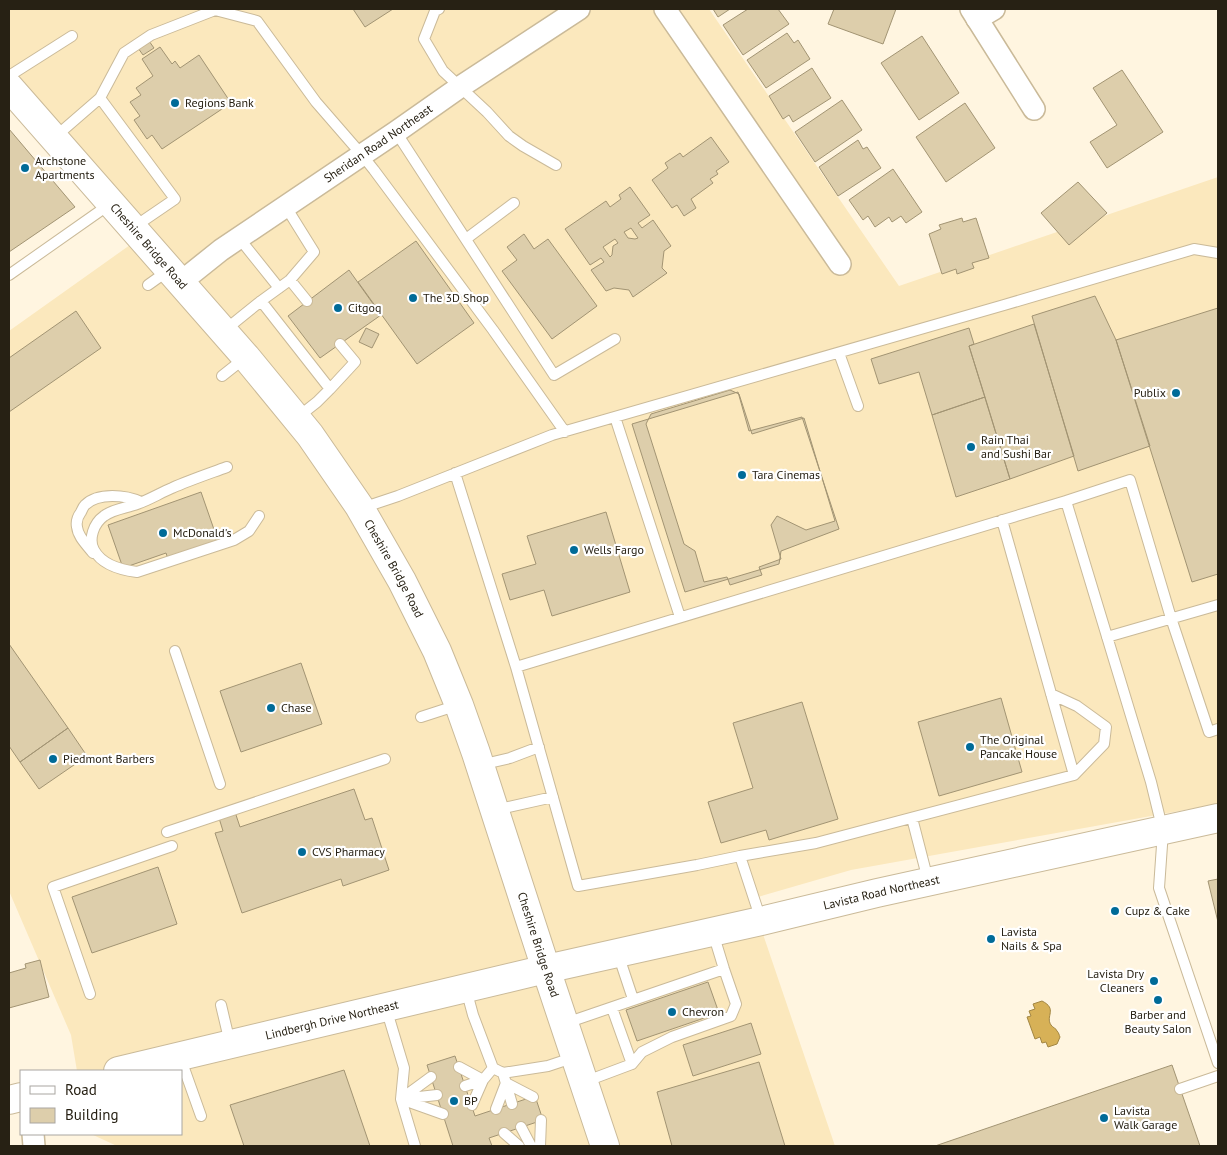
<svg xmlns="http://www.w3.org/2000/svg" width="1227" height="1155" viewBox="0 0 1227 1155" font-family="'PT Sans',sans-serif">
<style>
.built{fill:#fbe8bd}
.water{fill:#d7b157;stroke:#a28643}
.building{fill:#ddceab;stroke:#a29473;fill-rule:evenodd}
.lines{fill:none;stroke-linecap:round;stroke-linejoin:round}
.lane-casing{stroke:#caba99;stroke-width:12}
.street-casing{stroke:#caba99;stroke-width:24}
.secondary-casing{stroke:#caba99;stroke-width:30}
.lane{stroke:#fff;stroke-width:10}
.street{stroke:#fff;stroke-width:21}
.secondary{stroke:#fff;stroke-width:28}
.poi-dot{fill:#006b98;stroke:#fff;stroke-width:2}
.labels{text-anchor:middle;stroke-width:4.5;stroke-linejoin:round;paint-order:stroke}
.poi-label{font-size:12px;fill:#272114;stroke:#fff;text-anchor:start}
.street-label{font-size:12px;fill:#272114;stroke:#fff}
</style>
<rect width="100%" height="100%" fill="#fff5e0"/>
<!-- built -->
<path class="built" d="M9,9H709L899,286L1218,177V804L851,870L751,899L835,1146H117L91,1134H181V1071H77L71,1035L9,891V331L137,240L9,82Z"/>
<!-- water -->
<path class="water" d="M1042,1001C1058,1009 1045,1016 1051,1025C1053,1028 1056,1028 1057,1031C1059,1033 1059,1035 1060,1037L1057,1044L1048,1047L1046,1042L1042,1043L1040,1037L1035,1039L1027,1017L1031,1016L1029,1011L1035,1009L1033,1004Z"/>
<!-- building -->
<path class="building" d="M353,9H393L365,27Z
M713,9H730L718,17Z
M748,9H778L789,24L743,55L723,25Z
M834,9H896L883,44L828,24Z
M787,33L794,43L798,40L810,59L766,88L747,60Z
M922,36L959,93L919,120L881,63Z
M149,41L154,48L143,55L138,48Z
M160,47L172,64L175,61L180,68L199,55L231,103L162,149L152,135L147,139L134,120L140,116L130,102L141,95L136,88L153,76L142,59Z
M812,68L831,98L793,122L789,115L783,119L769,96Z
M1122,70L1163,132L1107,168L1090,142L1117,125L1093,88Z
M842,100L862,130L815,162L795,132Z
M965,103L995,148L946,182L916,137Z
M9,129L75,207L9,252Z
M711,137L729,162L716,171L718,174L710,179L713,183L691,199L696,208L684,216L677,205L672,208L652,180L668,168L665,163L680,153L683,157Z
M858,140L863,149L867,147L881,168L838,196L819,167Z
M893,169L922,212L906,223L901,216L892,222L889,217L875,227L868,216L863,220L849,200Z
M1078,182L1107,213L1069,245L1041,213Z
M630,187L650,215L638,223L642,228L653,220L671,246L664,251L662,268L667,273L633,297L629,290L614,288L606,291L591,270L604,262L601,258L590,265L565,229L606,201L610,207L621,199L619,195ZM631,228L638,238L635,239L628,238L624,232ZM615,239L618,243L613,246L612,255L610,257L603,247Z
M962,218L963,222L976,218L989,258L972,263L974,268L957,274L956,269L942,274L929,234L941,229L939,225Z
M524,234L534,249L548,239L597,306L552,339L502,271L517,260L507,247Z
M416,241L474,323L417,364L358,282Z
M349,270L381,315L320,358L288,316Z
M1095,296L1116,340L1150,446L1078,471L1032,316Z
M1218,308V574L1192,582L1116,340Z
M76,311L101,348L9,412V358Z
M1034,324L1074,456L1010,479L969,346Z
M366,328L379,334L372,348L359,342Z
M969,328L974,344L969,346L985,397L932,415L919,372L879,384L871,359Z
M730,390L739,394L752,434L804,418L835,521L806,530L777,516L771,525L781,559L759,567L762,575L730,585L727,577L704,582L695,551L684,544L646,424L651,414Z
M738,392L749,431L802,417L839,529L781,551L779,564L685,592L632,424Z
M985,397L1010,479L956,497L932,415Z
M201,492L218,541L168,559L166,553L123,568L108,525Z
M606,512L630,592L552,616L544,590L510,600L502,574L536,564L527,536Z
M9,644L68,728L20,762L9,746Z
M301,663L322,724L241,752L220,691Z
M1001,698L1022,772L939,796L918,722Z
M802,702L838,819L769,840L766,830L721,843L708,802L753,788L733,723Z
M68,728L87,756L39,789L20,762Z
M354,789L365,820L372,818L389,870L343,886L341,879L242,913L215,833L223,831L219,818L235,812L240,827Z
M158,867L177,924L92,953L72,897Z
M1218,879V922L1208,881Z
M40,960L49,997L9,1008V973L26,968L25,964Z
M708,982L719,1013L637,1041L626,1010Z
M751,1023L761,1054L693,1076L683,1045Z
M455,1056L475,1116L535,1096L543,1120L489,1138L492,1146H453L427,1065Z
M759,1062L785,1146H672L657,1092Z
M1172,1065L1200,1146H935Z
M344,1070L370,1146H244L230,1105Z"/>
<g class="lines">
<!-- lane casing -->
<g class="lane-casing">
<path id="lane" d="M439,9L435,11L424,39L443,71L487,112L509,136L523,146L556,165
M9,76L72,36
M100,98L175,199L134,227
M396,132L554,375L615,339
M55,137L100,98L124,53L151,35L215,10L257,21L316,102L362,155L374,170L493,330L565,432
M286,207L314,252L290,280L261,301L330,389L317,402L298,417
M239,238L279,288
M466,239L514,203
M9,275L110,204
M290,280L307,301
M148,285L169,270
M225,330L261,301
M839,353L858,406
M222,376L246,357
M330,389L355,362L340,344
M615,417L680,617
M227,467C208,474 190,480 172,488C160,493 149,500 137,504C126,508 113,509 104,516C94,523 88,539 94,550C102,565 121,570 137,572L234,540L249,531L259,516
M455,473L516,667
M362,508L398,496L552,435L1004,305L1194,249L1218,253
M1002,520L1074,775
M93,553C87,545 78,537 77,527C76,522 78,516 81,512C82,510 83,507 85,505C98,492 126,495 141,502
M1107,637L1218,605
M175,651L220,784
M1051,694L1077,706L1106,727L1104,744L1074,775L816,843L740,856L697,865L578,886L516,667L1066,501
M421,717L458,705
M1218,729L1209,732L1171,618L1130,480L1066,501L1151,782L1163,831L1159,888L1218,1063
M480,765L510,758L539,747
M495,810L553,797
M912,818L928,880
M167,832L385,759
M740,856L761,920
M618,954L633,999
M466,989L473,1015L493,1068L503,1073L548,1066L575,1057
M90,994L53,887L172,846
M221,1005L230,1043
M386,1008L404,1068L401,1099
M612,1008L632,1064
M566,1023L724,969
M180,1057L201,1116
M459,1067L483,1080
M503,1073L512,1104
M431,1077L401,1099L443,1114
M584,1082L632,1064L642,1052L672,1037L731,1016L736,1004L724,969L713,933
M506,1083L533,1097
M465,1086L483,1080
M1180,1089L1218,1076
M472,1105L483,1080L493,1068
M496,1109L506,1083
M521,1127L531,1146
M504,1133L519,1146
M415,1146L401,1099L437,1095
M540,1146L541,1120"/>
</g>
<!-- street casing -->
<g class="street-casing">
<g id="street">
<path d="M665,9L840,264"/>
<path d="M971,9L1034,109"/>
<path d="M977,19L994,9"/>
<path id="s1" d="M181,282L221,250L396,132L460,87L579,9"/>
<path d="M33,1134L34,1146"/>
</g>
</g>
<!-- secondary casing -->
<g class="secondary-casing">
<g id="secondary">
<path id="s2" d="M9,87L246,357L310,435L359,506L402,581L437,651L459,705L476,753L546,969L605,1146"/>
<path id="s3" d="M118,1071L546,969L761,921L877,893L1218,818"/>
<path d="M9,1100L21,1097"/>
</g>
</g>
<!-- lane -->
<use href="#lane" class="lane"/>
<!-- street -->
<use href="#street" class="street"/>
<!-- secondary -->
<use href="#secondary" class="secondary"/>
</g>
<!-- markers -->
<g class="poi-dot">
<circle cx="175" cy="103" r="5"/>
<circle cx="25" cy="168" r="5"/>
<circle cx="413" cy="298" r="5"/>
<circle cx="338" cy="308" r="5"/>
<circle cx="1176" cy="393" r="5"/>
<circle cx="971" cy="447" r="5"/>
<circle cx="742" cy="475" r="5"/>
<circle cx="163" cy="533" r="5"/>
<circle cx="574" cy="550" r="5"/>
<circle cx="271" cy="708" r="5"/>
<circle cx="970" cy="747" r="5"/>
<circle cx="53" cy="759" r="5"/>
<circle cx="302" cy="852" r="5"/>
<circle cx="1115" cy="911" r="5"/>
<circle cx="991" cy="939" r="5"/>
<circle cx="1154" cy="981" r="5"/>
<circle cx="1158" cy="1000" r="5"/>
<circle cx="672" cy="1012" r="5"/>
<circle cx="454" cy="1101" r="5"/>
<circle cx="1104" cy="1118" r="5"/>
</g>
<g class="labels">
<!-- poi labels -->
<g class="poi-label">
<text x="185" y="107">Regions Bank</text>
<text x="35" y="165">Archstone<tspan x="35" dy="14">Apartments</tspan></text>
<text x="423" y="302">The 3D Shop</text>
<text x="348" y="312">Citgoq</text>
<text x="1166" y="397" text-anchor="end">Publix</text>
<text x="981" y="444">Rain Thai<tspan x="981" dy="14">and Sushi Bar</tspan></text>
<text x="752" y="479">Tara Cinemas</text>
<text x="173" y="537">McDonald's</text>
<text x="584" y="554">Wells Fargo</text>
<text x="281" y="712">Chase</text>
<text x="980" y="744">The Original<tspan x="980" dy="14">Pancake House</tspan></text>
<text x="63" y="763">Piedmont Barbers</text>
<text x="312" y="856">CVS Pharmacy</text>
<text x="1125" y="915">Cupz &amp; Cake</text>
<text x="1001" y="936">Lavista<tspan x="1001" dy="14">Nails &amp; Spa</tspan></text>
<text x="1144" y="978" text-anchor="end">Lavista Dry<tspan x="1144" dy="14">Cleaners</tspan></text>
<text x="682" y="1016">Chevron</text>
<text x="1158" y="1019" text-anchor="middle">Barber and<tspan x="1158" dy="14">Beauty Salon</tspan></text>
<text x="464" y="1105">BP</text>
<text x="1114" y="1115">Lavista<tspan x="1114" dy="14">Walk Garage</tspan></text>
</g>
<!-- street labels -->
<g class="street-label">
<text dy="4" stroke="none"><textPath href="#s1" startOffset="241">Sheridan Road Northeast</textPath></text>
<text dy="4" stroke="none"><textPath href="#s2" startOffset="212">Cheshire Bridge Road</textPath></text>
<text dy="4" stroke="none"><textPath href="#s2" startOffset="618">Cheshire Bridge Road</textPath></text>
<text dy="4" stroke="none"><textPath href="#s3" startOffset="784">Lavista Road Northeast</textPath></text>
<text dy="4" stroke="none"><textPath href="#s2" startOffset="1022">Cheshire Bridge Road</textPath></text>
<text dy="4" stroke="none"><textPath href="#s3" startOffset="220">Lindbergh Drive Northeast</textPath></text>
</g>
</g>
<!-- border -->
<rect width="1227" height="1155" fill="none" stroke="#272114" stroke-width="20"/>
<!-- legend -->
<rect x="20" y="1070" width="162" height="65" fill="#ffffff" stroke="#a9a6a1"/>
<rect x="30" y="1086" width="25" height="8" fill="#ffffff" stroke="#a9a6a1"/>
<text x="65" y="1095" font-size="15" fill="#272114">Road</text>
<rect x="30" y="1108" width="25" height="15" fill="#ddceab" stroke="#a9a6a1"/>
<text x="65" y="1120" font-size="15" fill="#272114">Building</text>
</svg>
